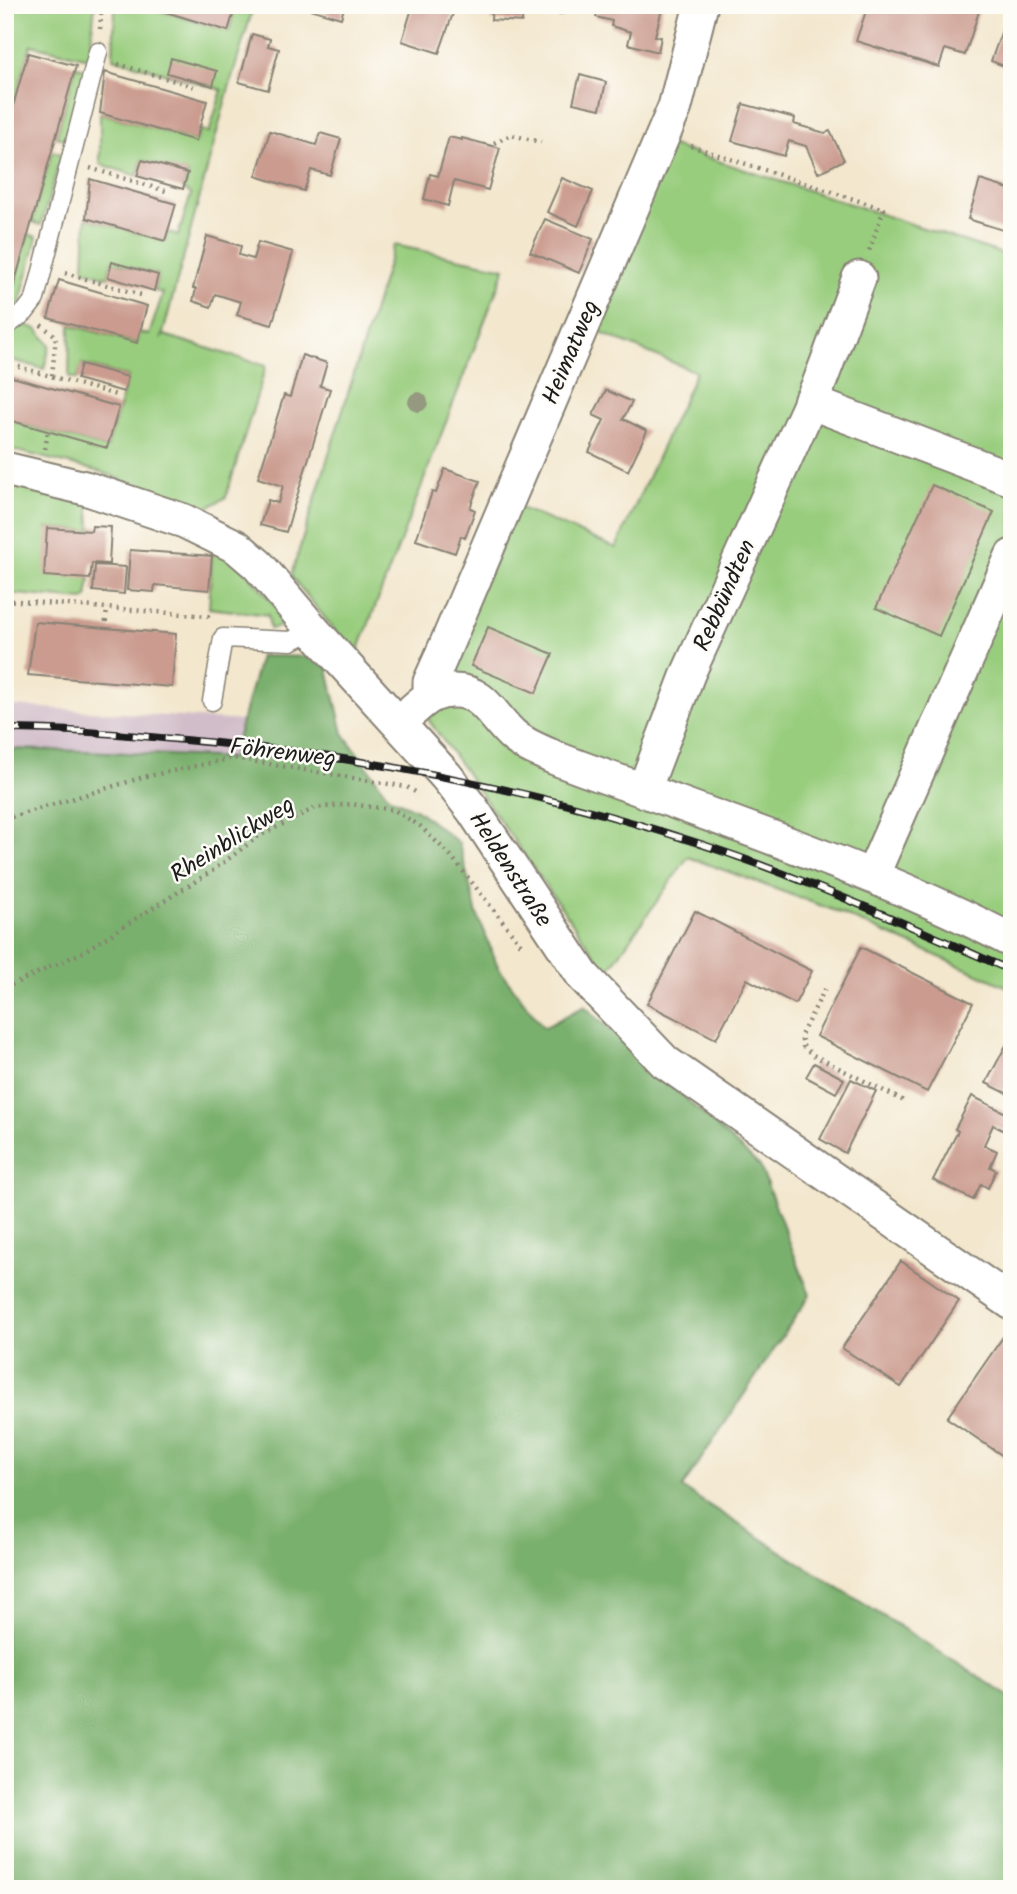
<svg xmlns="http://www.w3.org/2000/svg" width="1017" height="1894" viewBox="0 0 1017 1894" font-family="Kalam,sans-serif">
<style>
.industrial{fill:#d1bdc9}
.green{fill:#99cd7e;stroke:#5a744d;stroke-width:2}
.forest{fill:#7ab06d;stroke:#4b6644;stroke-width:2}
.building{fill:#cb9b8f}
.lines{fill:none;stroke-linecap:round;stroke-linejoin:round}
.lane-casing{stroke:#888275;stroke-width:21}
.street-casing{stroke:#888275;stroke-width:37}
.path{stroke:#888275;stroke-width:4.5;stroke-dasharray:2 5;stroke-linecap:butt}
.lane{stroke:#fff;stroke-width:18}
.street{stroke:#fff;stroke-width:33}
.rail-casing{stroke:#1c1c1c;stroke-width:8}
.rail{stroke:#fdfcf7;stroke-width:5;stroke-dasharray:16;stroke-linecap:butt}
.tree{fill:#95997f}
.labels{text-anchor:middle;stroke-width:5;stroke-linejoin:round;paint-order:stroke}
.street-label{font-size:24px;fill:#1c1c1c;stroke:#fdfcf7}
</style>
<rect width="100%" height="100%" fill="#fdfcf7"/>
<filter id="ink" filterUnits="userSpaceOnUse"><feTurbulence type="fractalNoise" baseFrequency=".0143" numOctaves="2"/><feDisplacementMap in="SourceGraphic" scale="14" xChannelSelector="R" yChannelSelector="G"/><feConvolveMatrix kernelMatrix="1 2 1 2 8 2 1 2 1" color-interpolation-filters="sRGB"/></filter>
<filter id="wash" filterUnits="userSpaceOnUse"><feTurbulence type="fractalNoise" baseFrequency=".00686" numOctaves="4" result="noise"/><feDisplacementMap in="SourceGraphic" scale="28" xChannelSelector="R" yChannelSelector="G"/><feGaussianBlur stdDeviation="1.57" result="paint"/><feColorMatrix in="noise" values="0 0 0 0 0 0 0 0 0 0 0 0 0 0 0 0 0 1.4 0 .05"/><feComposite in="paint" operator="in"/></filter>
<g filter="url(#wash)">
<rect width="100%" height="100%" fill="#f3e7ce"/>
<!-- industrial -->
<path class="industrial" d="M5,706H13L243,721L233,758L85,751L5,749Z"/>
<!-- green -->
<path class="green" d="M10,5H95L89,58L31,45L5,134V21Z
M115,5H140L229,31L236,5H254L228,91L162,337L164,335L266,366L226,497L204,510L101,472L5,448V419L107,448L128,377L82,364L77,379L69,377L70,325L137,343L140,332L149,335L163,293L154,291L158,275L112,262L108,277L84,270L86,218L165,241L168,232L178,236L191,194L183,189L188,174L142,160L137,176L100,164V113L196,141L200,129L209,133L222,90L113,58Z
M76,66L87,70L65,139L56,137Z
M660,142L1012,257V989L833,910L688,857L607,972L428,719L439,662L506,502L616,548L696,372L581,325Z
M52,151L62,154L41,225L32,222Z
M28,234L37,237L18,310L8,306Z
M394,245L505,268L356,657L291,576Z
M23,324L37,329L50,345L44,369L5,358V336Z
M5,482L88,501L91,531L47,528L90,579L87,598L84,600L5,593V547L9,514L5,513Z
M217,548L233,556L286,618C283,627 278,628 270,629L268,615L209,608L212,556Z"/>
<!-- forest -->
<path class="forest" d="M260,656L325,657L343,733L389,797L417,810L459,843L477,914L499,969L544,1028L584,1006L760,1166L810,1295L682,1488L1012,1698V1889H5V749L85,751L232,758Z"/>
<g id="blocks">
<!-- building -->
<path class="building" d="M143,5H236L228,31Z
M296,5H345L341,18Z
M413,5H456L439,53L402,41Z
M492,5H562V14L523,12L522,22L491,20Z
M599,5H663L655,36L661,37L658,52L628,44L631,32L611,26L612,21L596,17Z
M868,5H931L946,10L948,5H981L965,55L945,49L939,67L856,41Z
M1007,16L1012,18V69L991,61Z
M252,34L270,39L268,46L279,49L268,90L239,82Z
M28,53L76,66L8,306H5V134Z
M171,58L217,71L213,86L167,73Z
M105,72L207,101L196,141L100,113Z
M580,75L606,82L600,109L573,103Z
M743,104L795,118L794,124L825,133L830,131L844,160L818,173L806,146L789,141L784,156L732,141Z
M270,131L316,145L320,133L341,139L330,175L311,170L304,191L256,176Z
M449,137L462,140V138L500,148L488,190L454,181L448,206L424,199L430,174L438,176Z
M142,160L188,173L183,189L137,176Z
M562,178L593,191L578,226L547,212Z
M90,179L176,204L165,241L86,218Z
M980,180L1012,190V233L968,219Z
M545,219L593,239L579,273L530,252Z
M207,236L241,246L239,255L253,259L258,242L293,252L272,325L237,315L241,302L215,294L211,307L193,301L196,289L193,288Z
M112,262L158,275L154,291L108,277Z
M59,280L147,306L137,343L48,318Z
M302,355L327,363L320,386L330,389L286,532L260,525L268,500L278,503L283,486L258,478L284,395L290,397Z
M81,364L128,377L124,392L77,379Z
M5,375L119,407L107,448L5,419Z
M606,390L632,402L623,419L647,431L628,471L589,452L604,420L593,415Z
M445,469L480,481L470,508L475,510L465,538L461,536L455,553L416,540L432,492L436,493Z
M932,485L994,512L939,636L876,608Z
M5,513H9L7,532H5Z
M92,526L111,527L109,564L92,563L90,579L44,576L47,528L91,531Z
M130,550L212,556L209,590L155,585L154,592L127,590Z
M95,565L126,567L124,594L93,591Z
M35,622L176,634L172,687L28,675Z
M488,627L553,654L536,693L471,666Z
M695,911L812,971L795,1004L747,979L716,1039L647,1004Z
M861,947L973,1003L927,1092L816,1036Z
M1012,1034V1096L986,1083Z
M814,1063L844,1079L836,1093L806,1077Z
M851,1079L876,1091L845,1153L820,1139Z
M972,1096L1012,1116V1135L993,1125L984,1145L997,1151L990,1167L996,1170L988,1188L981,1184L973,1200L933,1180L958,1131L955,1129Z
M901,1261L959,1301L901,1387L842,1348Z
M1012,1324V1462L947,1418Z"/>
</g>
</g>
<g filter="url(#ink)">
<use href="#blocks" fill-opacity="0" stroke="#888275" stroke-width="2"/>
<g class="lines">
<!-- lane casing -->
<g class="lane-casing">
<path id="lane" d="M5,327L25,312L35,299L98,52
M212,701L223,638L291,641L313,630"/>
</g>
<!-- street casing -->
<g class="street-casing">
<path id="street" d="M810,402L1012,479
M5,469L85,488L184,521L237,547L258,565L313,630L446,776L473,810L583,976L665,1062L1012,1303
M430,696V682L439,662L675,107L701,5
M413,710C426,698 437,690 455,691C485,691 494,720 515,737C526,746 540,751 553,757C584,770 616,780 648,792C770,837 896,880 1012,941
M644,790L688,674L819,384L859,278
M872,876L1012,556"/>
</g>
<!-- path -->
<path class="path" d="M100,29L102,5
M118,64L198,88
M494,143L511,135L541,142
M691,146L884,209L869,251
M90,168L169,192
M65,273L145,296
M41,325L56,336L52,376
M5,363L116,395
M45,449L48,432
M5,600L208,616L211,620
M105,629L107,608
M5,819L144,777L233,758L407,787L417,793
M5,988L81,953L212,871L259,836L315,808L351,804L394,810L420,826L451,856L523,947
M825,989L801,1035L803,1046L813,1055L906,1102"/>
<!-- lane -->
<use href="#lane" class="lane"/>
<!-- street -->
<use href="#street" class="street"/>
<!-- rail casing -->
<g class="rail-casing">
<path id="rail" d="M5,729C62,729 118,734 174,739C373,756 570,795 758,864C844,896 928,934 1012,971"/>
</g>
<!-- rail -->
<use href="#rail" class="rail"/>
</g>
<!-- trees -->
<circle class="tree" cx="418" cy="402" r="10"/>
</g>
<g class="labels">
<!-- street labels -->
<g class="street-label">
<text transform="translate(570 352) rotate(-67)" y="8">Heimatweg</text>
<text transform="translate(724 595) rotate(-66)" y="8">Rebbündten</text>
<text transform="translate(283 752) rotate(7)" y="8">Föhrenweg</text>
<text transform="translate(232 839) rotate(-32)" y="8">Rheinblickweg</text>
<text transform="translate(511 869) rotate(57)" y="8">Heldenstraße</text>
</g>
</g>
<!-- margin -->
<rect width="1017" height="1894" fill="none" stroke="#fdfcf7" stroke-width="28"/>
</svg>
